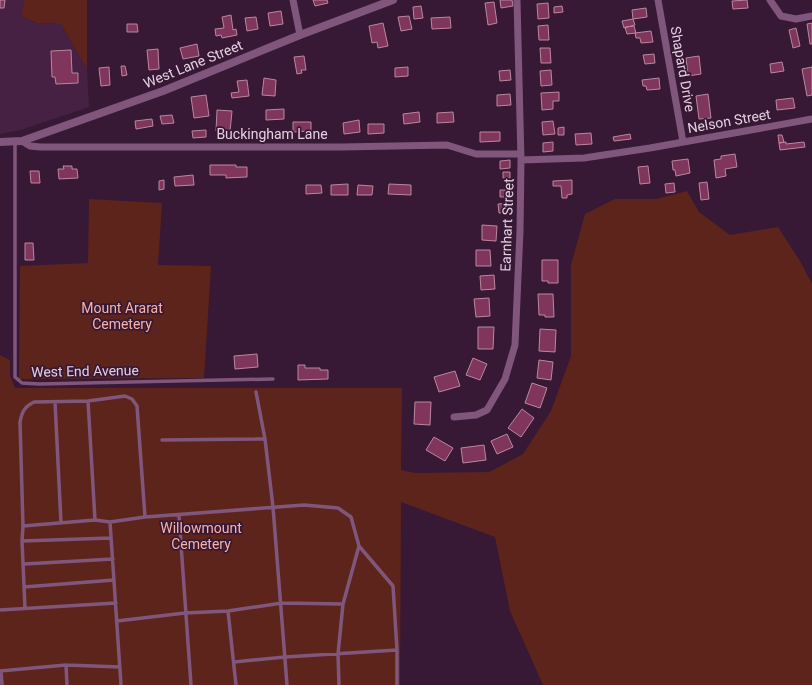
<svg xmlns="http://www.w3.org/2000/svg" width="812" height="685" viewBox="0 0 812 685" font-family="Roboto,sans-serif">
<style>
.built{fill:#462143}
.green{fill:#5d241b}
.building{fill:#80365c;stroke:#b9889e}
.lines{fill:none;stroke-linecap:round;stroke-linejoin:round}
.service{stroke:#80567c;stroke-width:3.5}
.minor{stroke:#80567c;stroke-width:7}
.tertiary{stroke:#80567c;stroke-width:8}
.labels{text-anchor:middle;stroke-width:3.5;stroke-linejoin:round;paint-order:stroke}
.street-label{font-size:14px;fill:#e5d0e2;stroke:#371835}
.park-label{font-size:14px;fill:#f9b3a6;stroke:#371835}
</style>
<rect width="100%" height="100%" fill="#371835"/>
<!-- built -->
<path class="built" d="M0,0H24L21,16L37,23L61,24L87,69L89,107L20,130L0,134Z"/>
<!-- green -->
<path class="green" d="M24,0H87V69L61,24L37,23L21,16Z
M687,191L699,212L730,235L778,227L800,261L812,284V685H543L510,611L495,537L401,502L400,685H0V355L10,360V376L15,388H402L401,470L415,473L489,472L523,454L551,411L571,356V265L585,214L615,199H657Z
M89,199L162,203L158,265L211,266L204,378L19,379L20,266L88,263Z"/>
<!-- building -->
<path class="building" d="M0,0H5L4,8H0Z
M313,0H327L328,3L315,6Z
M500,0H512L513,6L501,8Z
M747,0L748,8L733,9L732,1Z
M494,2L497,23L488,25L485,3Z
M548,3L549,18L538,19L537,4Z
M421,6L423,18L414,19L413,7Z
M562,6L563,12L554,13V7Z
M646,8L647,17L633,19L632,10Z
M281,11L283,24L270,26L268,13Z
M231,15L233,30L236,29L237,35L222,38L221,35L216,36L215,29L224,28L222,17Z
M409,16L412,29L401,31L398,17Z
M256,17L258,29L247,31L245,18Z
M450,17L451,28L432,29L431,18Z
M633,19L635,25L624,28L622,21Z
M383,23L388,46L378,48L377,42L372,43L369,26Z
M812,23V44H810L807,24Z
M127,24H137L138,32H127Z
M548,25L549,40H539L538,26Z
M634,26L636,33L627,34L625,27Z
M796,28L800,46L793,48L789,30Z
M651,31L653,42L641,43L640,38H636L635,33Z
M197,44L199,56L183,59L180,48Z
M540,48H550L551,63H541Z
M158,49L159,69L149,70L147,50Z
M71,50L72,73H78V83L56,84L55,77H52L51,51Z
M654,54L655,63L645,64L643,55Z
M304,56L306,70H301L302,73L297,74L294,57Z
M699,56L701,74L688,76L686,58Z
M782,62L784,71L771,73L770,64Z
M121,66H125L127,75L122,76Z
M109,67L110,85L101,86L99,68Z
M408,67V76L395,77V68Z
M812,67V95L807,96L802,69Z
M510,70L511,80L500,81L499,71Z
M551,70L552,85L541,86L540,71Z
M264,78L276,80L275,96L262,95Z
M659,78L660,89L647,90L646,86H643L642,80Z
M247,80L249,96L232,98L231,93L239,92L237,81Z
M559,92V101H553V109L542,110L541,93Z
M510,94L511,105L497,106V95Z
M708,94L711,118L699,119L696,96Z
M206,95L209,116L194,118L191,97Z
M793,98L795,108L777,110L776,100Z
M284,109V119L266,120V110Z
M217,110L232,111L230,132L216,131Z
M419,112L420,122L404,124L403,114Z
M453,112L454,122L437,123V113Z
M172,115L174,123L162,124L160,116Z
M152,119L153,126L136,129L135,121Z
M359,120L360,132L344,134L343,123Z
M553,121L555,134L543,135L542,122Z
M293,122H311V131L293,132Z
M368,124H384V133L368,134Z
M564,127V135H558V128Z
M206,130V137L193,138L192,131Z
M480,132H500V141L480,142Z
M591,133L592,144L576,145L575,134Z
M630,134L631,139L614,141L613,137Z
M778,135H782L784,142L779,143Z
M553,142V151L543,152V143Z
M786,142V144L804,142L805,147L780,150L779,143Z
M735,154L737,167L725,169L726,176L716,178L714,160L721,159V156Z
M688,159L690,173L676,176L675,170H673L672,161Z
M510,160V168L500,169V161Z
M210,165H236V167H247V177L226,178V175H210Z
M63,166H72V169H77L78,178L59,179L58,169H64Z
M648,166L650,183L640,184L638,167Z
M30,171H39L40,183H31Z
M503,172H510V178H503Z
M193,175L194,185L175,186L174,177Z
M164,180V189L159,190V181Z
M572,180V194L567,195V198H562L561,186H553V181Z
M707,182L709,199L701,200L699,183Z
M674,183L675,192L666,193L665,184Z
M348,184V195H331V185Z
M389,184L411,185V195L388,194Z
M306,185H321L322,193L306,194Z
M358,185L373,186L372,195H357Z
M500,190H510L511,197H500Z
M511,203V212L499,213L498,204Z
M482,225L497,226L496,241L482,240Z
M25,243H33L34,260H25Z
M476,250H490L491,266H476Z
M542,260H558V283H548V281H542Z
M494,275L495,289L481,290L480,276Z
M538,294H553L554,317H545V315H539Z
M489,298L490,316L476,317L474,299Z
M478,327H494L493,349H478Z
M540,329L556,330L555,352L539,351Z
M257,354L258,367L235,369L234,356Z
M473,358L487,364L480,380L466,375Z
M539,360L553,362L551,380L537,378Z
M298,365H305V368H320V370H328V379L298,380Z
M455,371L460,386L439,392L434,377Z
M532,383L547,388L540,408L525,403Z
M415,402H431L430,425L414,424Z
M522,409L534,418L521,437L508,428Z
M507,434L513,447L497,454L491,441Z
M434,437L453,448L445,461L426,450Z
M484,445L486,460L463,463L461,448Z"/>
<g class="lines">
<!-- service -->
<path class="service" d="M15,142V377L22,383L39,384L273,379
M256,392L265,439L273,507L287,685
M88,401L95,520
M55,402L61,523
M162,440L265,439
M179,516L191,685
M110,522L121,685
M23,526L95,520L110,522L145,517L304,505L338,508L351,517L359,546L343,604L338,654L339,685
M22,541L111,538
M359,546L393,586L397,650V685
M24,564L113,559
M24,587L114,580
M25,608L22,541L23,526L20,422C22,412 24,407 34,402L88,401L125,396L132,399L137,406L145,517
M0,610L116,603
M228,611L236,685
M117,621L185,613L228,611L282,603L343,604
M234,662L285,657L397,650
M66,665L67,685
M0,671L66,665L120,667
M1,671L2,685"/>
<!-- minor -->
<path class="minor" d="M293,0L300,35
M658,0L683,142
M770,0L781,16L796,19L812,16
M22,141L30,146L40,147H342L447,145L476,154H521
M521,160L584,158L650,148L812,119
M454,417L476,415L487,410L505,379L515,345L520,231L521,160L517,0"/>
<!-- tertiary -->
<path class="tertiary" d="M0,142L22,141L163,91L300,35L393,0"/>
</g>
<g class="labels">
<!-- street labels -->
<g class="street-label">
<text transform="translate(193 64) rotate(-22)" y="5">West Lane Street</text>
<text transform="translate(683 69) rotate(80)" y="5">Shapard Drive</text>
<text transform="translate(729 121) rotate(-10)" y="5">Nelson Street</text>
<text x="272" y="139">Buckingham Lane</text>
<text transform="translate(507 225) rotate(-88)" y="5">Earnhart Street</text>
<text transform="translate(85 371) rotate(-1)" y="5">West End Avenue</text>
</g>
<!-- park labels -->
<g class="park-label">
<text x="122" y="313">Mount Ararat<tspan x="122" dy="16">Cemetery</tspan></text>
<text x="201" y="533">Willowmount<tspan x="201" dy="16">Cemetery</tspan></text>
</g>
</g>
</svg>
